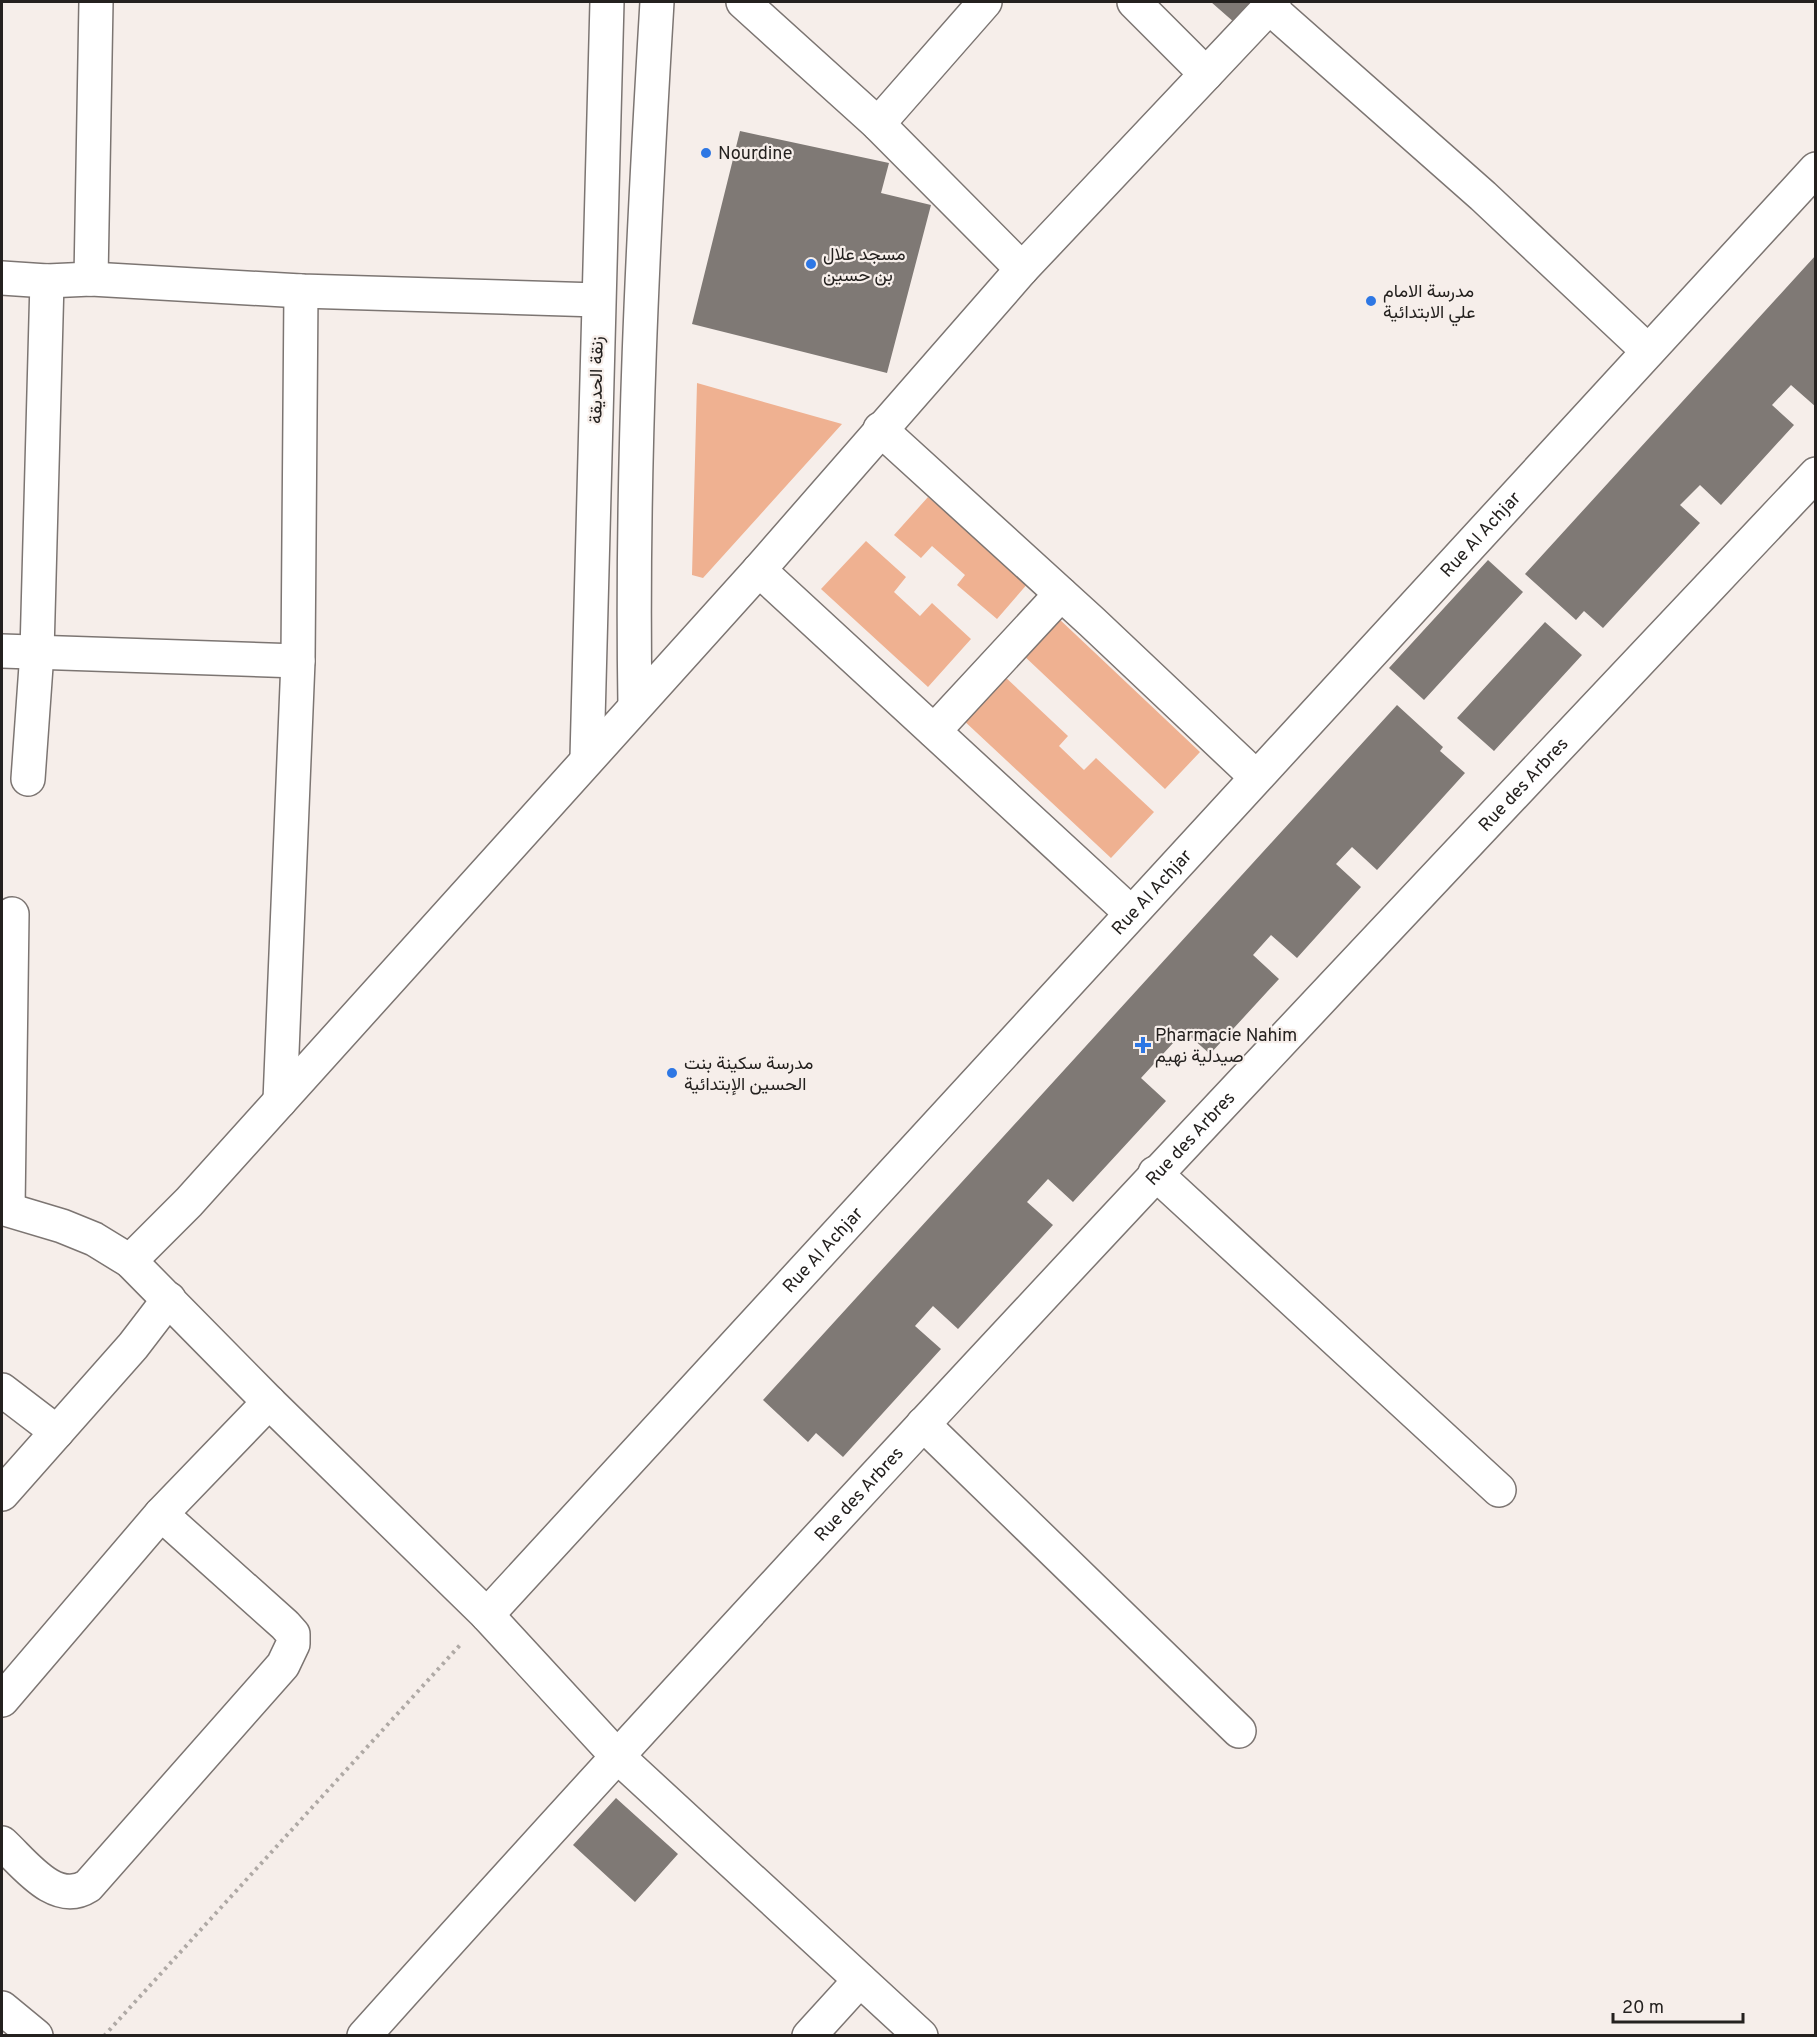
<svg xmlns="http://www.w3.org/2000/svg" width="1817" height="2037" viewBox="0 0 1817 2037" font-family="Overpass,Vazirmatn,sans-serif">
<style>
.green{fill:#efb191}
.building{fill:#7f7975}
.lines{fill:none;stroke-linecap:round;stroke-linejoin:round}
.minor-casing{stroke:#7c7572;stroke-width:36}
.path{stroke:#afa9a5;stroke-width:4;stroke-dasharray:3 4.5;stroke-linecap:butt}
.minor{stroke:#fff;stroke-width:33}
.poi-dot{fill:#2e77e4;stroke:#f6eeea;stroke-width:2}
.labels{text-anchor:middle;stroke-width:4.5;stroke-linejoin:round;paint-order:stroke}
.poi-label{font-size:18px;fill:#24211f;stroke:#f6eeea;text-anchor:start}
.street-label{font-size:18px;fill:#24211f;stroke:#f6eeea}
</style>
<rect width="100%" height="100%" fill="#f6eeea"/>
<!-- green -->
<path class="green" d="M697,383L842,424L703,578L692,575Z
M928,497L1029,582L997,619L957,585L965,575L932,546L921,558L894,535Z
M866,541L906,577L894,592L920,616L932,603L971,639L928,687L821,589Z
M1057,617L1200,752L1165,789L1022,654Z
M1003,675L1068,736L1059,746L1084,770L1096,758L1154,812L1111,858L961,718Z"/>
<!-- building -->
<path class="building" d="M1211,2H1256L1235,23Z
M740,131L889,163L881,193L931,205L887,373L692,324Z
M1816,255V407L1791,385L1772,405L1794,425L1721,505L1700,485L1680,505L1700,523L1603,628L1584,611L1576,620L1525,574Z
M1488,560L1523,592L1424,700L1389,668Z
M1545,622L1582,655L1494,751L1457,718Z
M1397,705L1443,747L1440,751L1465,773L1377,870L1352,847L1336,864L1361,887L1297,958L1271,935L1253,955L1279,979L1210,1054L1184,1031L1141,1078L1166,1101L1073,1202L1048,1179L1027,1202L1053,1225L958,1329L933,1306L915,1326L941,1349L843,1457L816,1433L808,1442L763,1400Z
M616,1798L678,1854L635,1902L573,1845Z"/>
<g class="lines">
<!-- minor casing -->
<g class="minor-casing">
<g id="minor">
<path d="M743,2L878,124L1022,269"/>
<path d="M1134,2L1206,74"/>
<path d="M1269,7L1483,196L1648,351"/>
<path d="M878,124L985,2"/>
<path d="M2,278L47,281L91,279L301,291L598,300"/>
<path d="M91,279L96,2"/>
<path d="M880,429L1092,622L1255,776"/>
<path d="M759,570L1130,912"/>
<path d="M2,651L298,661"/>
<path d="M635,705C631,470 643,236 657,2"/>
<path d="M934,731L1061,594"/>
<path d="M587,758L607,2"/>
<path d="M28,779L37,652L47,281"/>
<path d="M280,1101L298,661L301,291"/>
<path d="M1155,1173L1499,1490"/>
<path d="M2,1208L62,1226L94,1239L130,1261L269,1402L487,1615L616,1755L921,2036"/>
<path d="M8,1209L12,914"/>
<path d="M130,1261L189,1202L759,570L1022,269L1274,2"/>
<path d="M2,1390L57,1432"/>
<path d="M923,1424L1239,1731"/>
<path d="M2,1494L133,1346L169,1299"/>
<path id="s1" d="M487,1615L1816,169"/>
<path d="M2,1700L161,1514L269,1402"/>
<path d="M2,1843C24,1863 55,1907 88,1886L283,1665L293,1644V1634L285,1625L161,1514"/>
<path d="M2,2008L36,2036"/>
<path id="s2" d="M364,2036C839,1507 1328,991 1816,474"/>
<path d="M809,2036L860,1980"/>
</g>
</g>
<!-- path -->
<path class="path" d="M104,2036L461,1644"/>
<!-- minor -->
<use href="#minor" class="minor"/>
</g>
<!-- markers -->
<g class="poi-dot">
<circle cx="706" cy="153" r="6"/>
<circle cx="811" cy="264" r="6"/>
<circle cx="1371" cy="301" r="6"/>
<path d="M1140 1036h6v6h6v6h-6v6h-6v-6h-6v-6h6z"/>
<circle cx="672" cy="1073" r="6"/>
</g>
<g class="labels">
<!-- poi labels -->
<g class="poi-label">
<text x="718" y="159">Nourdine</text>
<text x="823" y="260">مسجد علال<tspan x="823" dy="21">بن حسين</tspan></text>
<text x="1383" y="297">مدرسة الامام<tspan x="1383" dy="21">علي الابتدائية</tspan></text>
<text x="1155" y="1041">Pharmacie Nahim<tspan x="1155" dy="21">صيدلية نهيم</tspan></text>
<text x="684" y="1069">مدرسة سكينة بنت<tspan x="684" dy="21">الحسين الإبتدائية</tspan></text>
</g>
<!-- street labels -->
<g class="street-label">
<text transform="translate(596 380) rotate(-89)" y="6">زنقة الحديقة</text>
<text dy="6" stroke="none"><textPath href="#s1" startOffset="1468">Rue Al Achjar</textPath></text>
<text dy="6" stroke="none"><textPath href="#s2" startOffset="1706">Rue des Arbres</textPath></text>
<text dy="6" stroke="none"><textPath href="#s1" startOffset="982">Rue Al Achjar</textPath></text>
<text dy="6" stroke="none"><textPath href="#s2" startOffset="1220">Rue des Arbres</textPath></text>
<text dy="6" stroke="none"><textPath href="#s1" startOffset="496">Rue Al Achjar</textPath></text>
<text dy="6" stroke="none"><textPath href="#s2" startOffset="734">Rue des Arbres</textPath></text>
</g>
</g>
<!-- border -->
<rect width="1817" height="2037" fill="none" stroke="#24211f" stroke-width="6"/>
<!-- scale -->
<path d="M1613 2013v9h130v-9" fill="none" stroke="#24211f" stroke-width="3"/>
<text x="1622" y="2013" font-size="18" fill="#24211f" stroke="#f6eeea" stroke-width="4.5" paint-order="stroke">20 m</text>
</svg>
